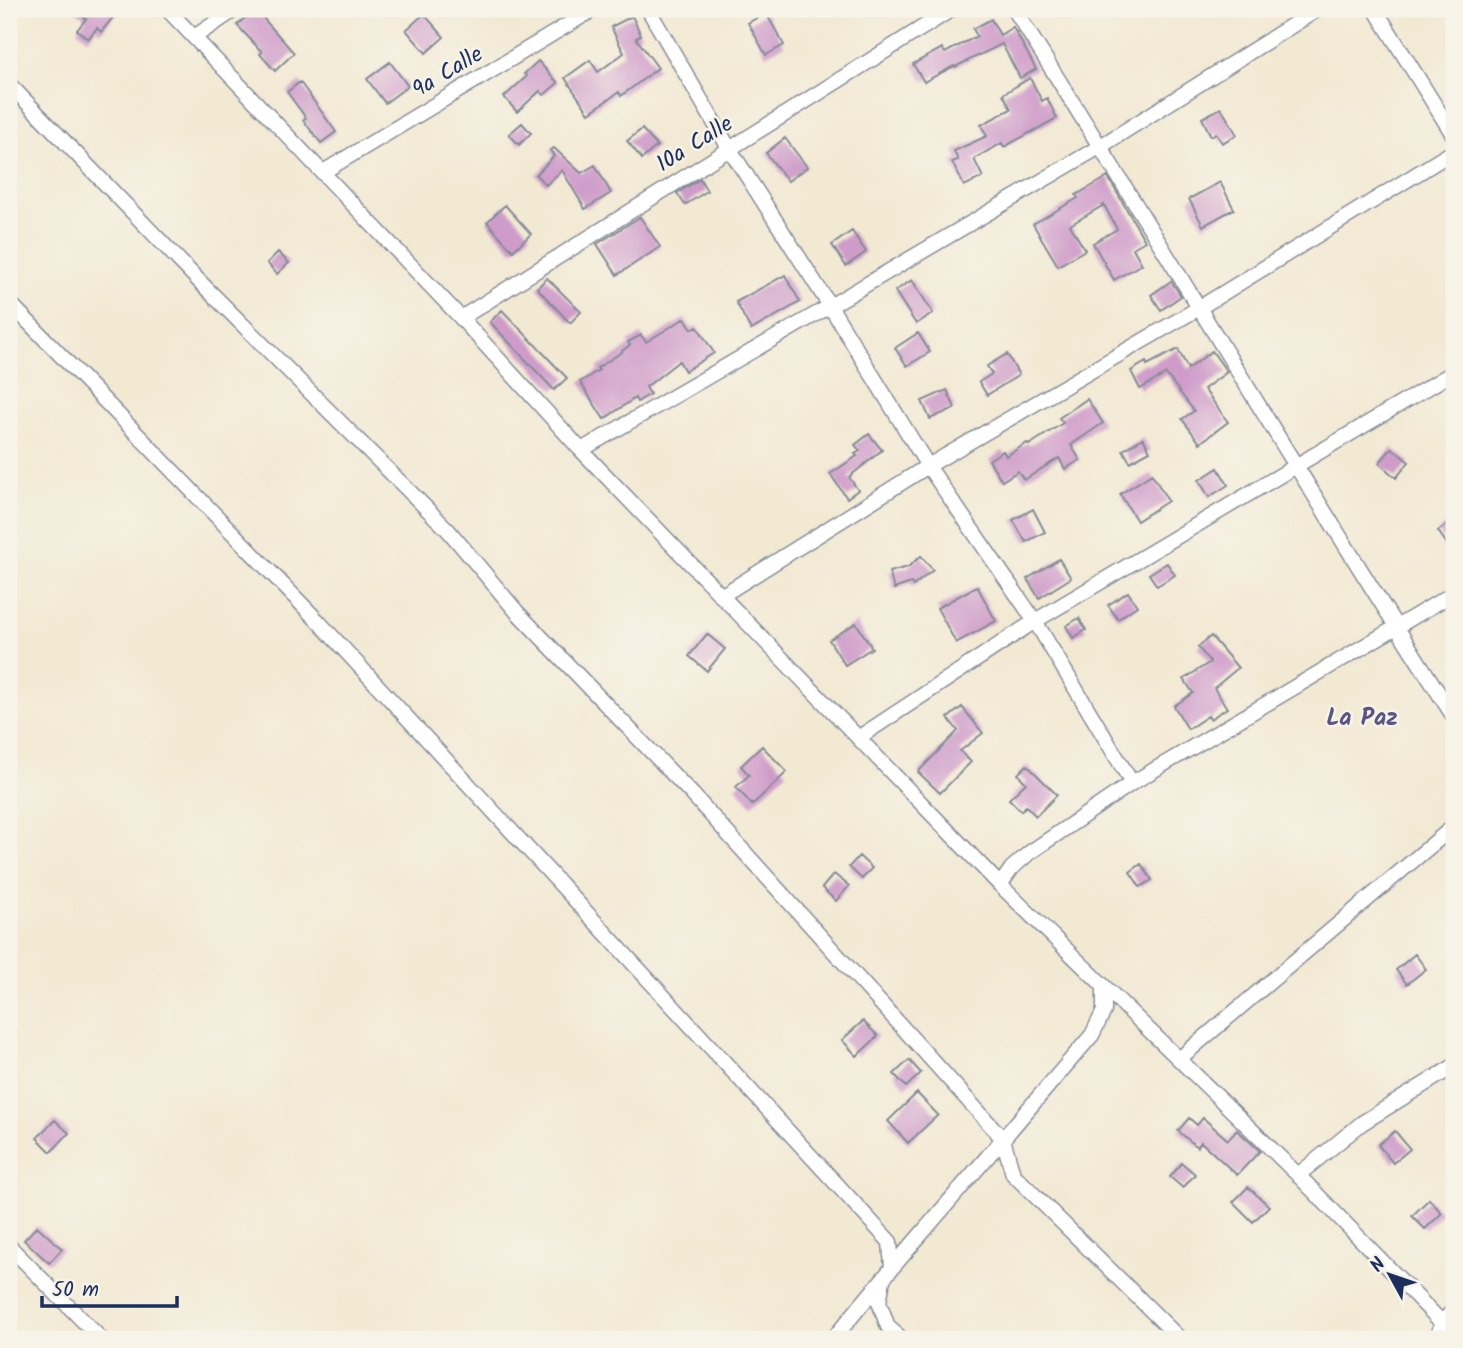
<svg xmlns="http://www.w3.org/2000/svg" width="1463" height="1348" viewBox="0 0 1463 1348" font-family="Kalam,sans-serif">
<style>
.building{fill:#cf9cca}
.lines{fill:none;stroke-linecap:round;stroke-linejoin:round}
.street-casing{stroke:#868c98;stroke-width:17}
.street{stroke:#fff;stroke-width:14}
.labels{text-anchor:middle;stroke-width:5;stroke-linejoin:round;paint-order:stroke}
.street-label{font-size:23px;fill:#1b2f5e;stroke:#f7f3e8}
.neighbourhood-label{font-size:24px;font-weight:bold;fill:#5a5584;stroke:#f7f3e8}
</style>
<rect width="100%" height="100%" fill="#f7f3e8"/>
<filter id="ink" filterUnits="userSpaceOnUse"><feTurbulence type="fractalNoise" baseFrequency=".0143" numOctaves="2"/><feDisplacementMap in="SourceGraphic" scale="14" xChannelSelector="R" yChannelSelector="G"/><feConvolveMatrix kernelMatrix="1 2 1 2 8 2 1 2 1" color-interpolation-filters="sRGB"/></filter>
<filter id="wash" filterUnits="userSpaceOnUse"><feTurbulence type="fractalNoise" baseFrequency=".00686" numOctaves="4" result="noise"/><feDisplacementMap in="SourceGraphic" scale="28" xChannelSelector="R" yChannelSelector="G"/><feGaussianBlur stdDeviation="1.57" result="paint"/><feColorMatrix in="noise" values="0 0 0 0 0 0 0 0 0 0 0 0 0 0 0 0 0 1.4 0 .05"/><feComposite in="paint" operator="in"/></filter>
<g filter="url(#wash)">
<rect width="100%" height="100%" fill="#f2e9d3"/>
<g id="blocks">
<!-- building -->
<path class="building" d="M73,9H120L101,32L97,28L88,39L77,30L86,19Z
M255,9L294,53L275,71L260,54L262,52L237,25Z
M766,13L784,45L766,55L748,23Z
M424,14L444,37L426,53L406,30Z
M632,16L641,35L636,38L658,68L621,96L619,92L589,113L565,78L590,60L598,72L624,53L611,27Z
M991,19L1000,35L1013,27L1036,69L1020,78L1002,44L955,67L954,66L924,82L913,64L942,48L945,53L977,36L973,29Z
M538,61L558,83L544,95L540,91L517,112L504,97L527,76L524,74Z
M390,62L408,86L385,103L367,79Z
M1030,78L1042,101L1047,98L1057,118L1004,147L1002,143L974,159L983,177L964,186L952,162L958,160L954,151L987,136L981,125L1011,109L1003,94Z
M300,82L336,132L321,143L303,120L306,118L287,92Z
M1221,108L1237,135L1222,143L1216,133L1211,136L1202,118Z
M522,123L531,133L519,145L509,134Z
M642,129L657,146L642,159L627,141Z
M785,138L807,167L788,181L766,153Z
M554,148L581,173L595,165L611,193L585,209L562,170L546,185L536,175L554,156L550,150Z
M1108,177L1145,241L1133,248L1142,264L1114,280L1093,243L1117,229L1104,205L1070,225L1085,250L1058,266L1033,224L1078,198L1076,195Z
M700,179L707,191L685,205L677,193Z
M1220,182L1234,209L1203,226L1189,199Z
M505,205L531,234L513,251L487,222Z
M640,217L660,247L617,275L597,244Z
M852,231L866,252L846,266L832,245Z
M278,252L289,263L277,274L267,263Z
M785,275L800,302L751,330L736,302Z
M547,278L581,312L570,323L537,288Z
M912,280L933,313L916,324L895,291Z
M1171,281L1181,296L1161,310L1151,295Z
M502,310L567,378L554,390L490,322Z
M685,318L692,329L697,326L714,353L685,371L679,361L646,387L650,394L637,402L635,398L604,419L580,382L599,370L597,368L622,352V351L630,345L628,342L641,335L646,342Z
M918,333L930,352L907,366L895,348Z
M1178,349L1188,369L1212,351L1227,372L1204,389L1228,422L1200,443L1182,419L1194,411L1166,374L1140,389L1131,371L1146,362L1147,365Z
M1007,354L1019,375L987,395L979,382L992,374L987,366Z
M947,390L955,408L930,419L922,401Z
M1087,399L1103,423L1071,445L1080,460L1065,469L1059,458L1024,480L1018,471L1002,481L989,460L1003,451L1006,456L1027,443L1029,445L1063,423L1059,418Z
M869,434L882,450L849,477L858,490L847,498L830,474L857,456L855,454L860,451L855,445Z
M1143,438L1150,451L1130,462L1123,450Z
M1392,448L1409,462L1396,478L1379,463Z
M1218,468L1228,485L1209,497L1199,480Z
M1152,474L1168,501L1137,521L1120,494Z
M1033,509L1045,532L1026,542L1013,520Z
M1454,519V554L1438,531Z
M921,556L933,570L913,586L911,583L894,589L889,572L908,567Z
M1059,559L1071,578L1039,598L1027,579Z
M1167,563L1175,575L1157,586L1149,574Z
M977,586L996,621L956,643L937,608Z
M1128,592L1137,606L1118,619L1108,605Z
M1079,618L1086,630L1073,638L1066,626Z
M856,623L872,648L845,665L829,640Z
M707,634L725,649L707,671L689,656Z
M1211,636L1238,668L1214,688L1227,708L1210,719L1208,716L1188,729L1174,706L1193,693L1184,679L1210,662L1198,647Z
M962,707L983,733L960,751L971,762L940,793L918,772L958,731L948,718Z
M762,746L787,772L752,805L736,787L749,775L741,766Z
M1027,765L1057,795L1036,816L1026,806L1021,811L1009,799L1026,783L1018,774Z
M859,856L872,868L862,879L849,867Z
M1141,864L1152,880L1140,887L1130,872Z
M834,874L849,886L836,901L822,888Z
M1415,954L1426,969L1407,984L1396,970Z
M863,1021L878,1036L857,1056L842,1040Z
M909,1060L921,1073L906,1087L894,1074Z
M917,1093L938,1115L908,1143L888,1121Z
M1189,1118L1197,1125L1203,1118L1228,1140L1237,1130L1260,1151L1237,1175L1201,1142L1197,1147L1178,1131Z
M55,1120L69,1133L51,1152L37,1138Z
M1395,1131L1410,1149L1393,1163L1378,1145Z
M1182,1163L1195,1174L1183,1188L1170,1177Z
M1248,1187L1269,1206L1253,1222L1233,1202Z
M1429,1199L1442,1213L1425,1229L1412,1216Z
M37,1226L62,1249L49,1263L24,1240Z"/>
</g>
</g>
<g filter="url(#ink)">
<use href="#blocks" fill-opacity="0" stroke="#868c98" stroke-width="2"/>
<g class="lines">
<!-- street casing -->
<g class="street-casing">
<path id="street" d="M167,9L461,318L581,450L1000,885L1298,1175L1454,1335
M648,9L729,148L830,306L928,466L1035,621L1132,783
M1014,9C1163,244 1303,484 1454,717
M1375,9L1454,136
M194,37L236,9
M9,84L198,280L448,530L517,612L692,794L1003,1139L1013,1174L1180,1339
M323,172L594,9
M9,302L317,620L890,1242L892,1268
M461,318L952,9
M581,450L830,306L1101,146L1318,9
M721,596L928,466L1199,308L1454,151
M858,738L1035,621L1454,372
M1000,885L1012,868L1029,853L1132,783L1454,593
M1179,1059L1454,826
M1298,1175L1362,1123L1454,1066
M9,1246L101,1339
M883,1280L879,1302L888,1327L902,1339
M833,1339L892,1268L1092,1035L1104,1011V986
M1437,1339L1442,1322L1454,1310"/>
</g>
<!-- street -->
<use href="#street" class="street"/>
</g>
</g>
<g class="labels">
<!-- street labels -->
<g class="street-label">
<text transform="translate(447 71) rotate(-31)" y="8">9a Calle</text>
<text transform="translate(694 143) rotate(-32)" y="8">10a Calle</text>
</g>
<!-- neighbourhood labels -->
<g class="neighbourhood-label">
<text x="1362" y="725">La Paz</text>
</g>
</g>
<!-- margin -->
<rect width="1463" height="1348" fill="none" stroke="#f7f3e8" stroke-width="35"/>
<!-- north arrow -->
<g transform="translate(1390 1275) rotate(310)" stroke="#f7f3e8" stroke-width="5" paint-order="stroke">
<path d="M0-5L12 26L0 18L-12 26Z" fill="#1b2f5e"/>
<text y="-10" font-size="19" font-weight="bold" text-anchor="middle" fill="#1b2f5e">N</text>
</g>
<!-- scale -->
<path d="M42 1296v10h135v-10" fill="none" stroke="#1b2f5e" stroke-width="3.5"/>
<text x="52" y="1296" font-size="21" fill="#1b2f5e" stroke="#f7f3e8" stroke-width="5" paint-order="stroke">50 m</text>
</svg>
